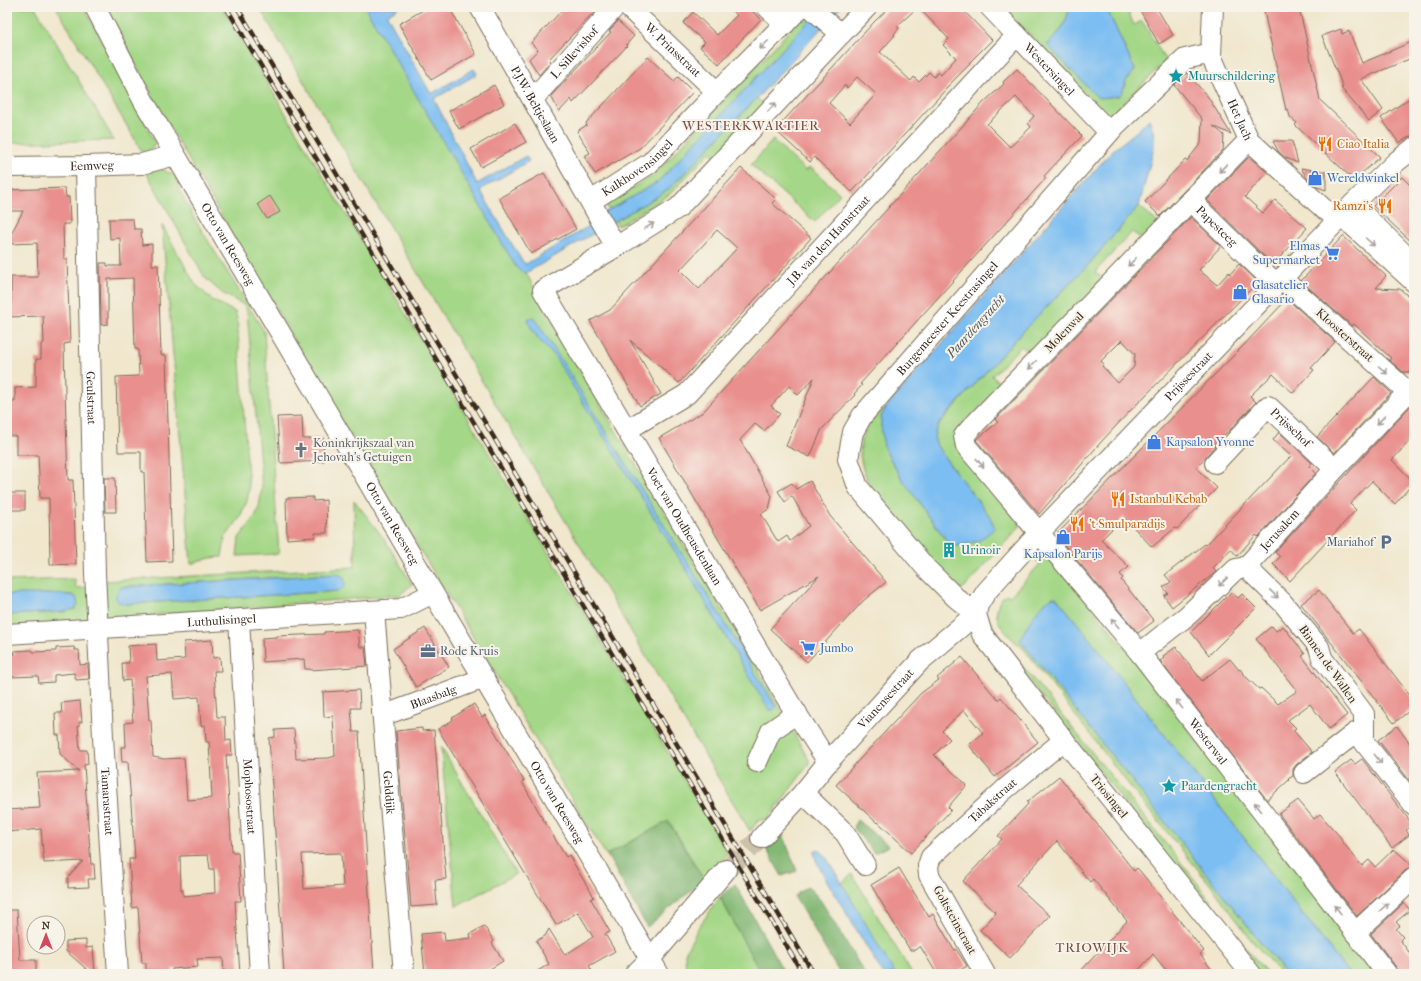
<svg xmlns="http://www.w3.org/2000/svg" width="1421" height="981" viewBox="0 0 1421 981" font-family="'IM FELL French Canon',serif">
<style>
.green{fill:#a4d787;stroke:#708052;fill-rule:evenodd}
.forest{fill:#83b874;stroke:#5f7149}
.water{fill:#7dbef2;stroke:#5c7488}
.building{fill:#e9908e;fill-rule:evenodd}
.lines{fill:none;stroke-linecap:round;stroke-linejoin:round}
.minor-tunnel{stroke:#ccc1aa;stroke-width:20;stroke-dasharray:20 10;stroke-linecap:butt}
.minor-casing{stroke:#7a6c5b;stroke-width:22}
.minor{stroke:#fff;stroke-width:20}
.rail-casing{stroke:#3b2a1e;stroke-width:4.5}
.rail{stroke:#f7f3e8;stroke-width:3;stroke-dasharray:9;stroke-linecap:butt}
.oneway{stroke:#a79f9a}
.labels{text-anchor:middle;stroke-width:4;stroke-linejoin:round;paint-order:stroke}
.street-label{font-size:12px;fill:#3b2a1e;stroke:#f7f3e8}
.culture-label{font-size:12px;fill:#0d838f;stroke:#f7f3e8;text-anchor:start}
.food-label{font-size:12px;fill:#c56008;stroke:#f7f3e8;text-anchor:start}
.shop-label{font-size:12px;fill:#366cbe;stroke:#f7f3e8;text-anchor:start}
.worship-label{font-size:12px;fill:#5b616d;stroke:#f7f3e8;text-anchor:start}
.service-label{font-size:12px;fill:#4e5e75;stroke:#f7f3e8;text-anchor:end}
.neighbourhood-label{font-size:13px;letter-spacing:1px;fill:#784e45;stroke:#f7f3e8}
.water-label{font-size:13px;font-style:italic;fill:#4f565e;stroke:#f7f3e8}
</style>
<rect width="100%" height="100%" fill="#f7f3e8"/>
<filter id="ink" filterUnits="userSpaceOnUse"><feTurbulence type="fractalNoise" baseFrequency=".025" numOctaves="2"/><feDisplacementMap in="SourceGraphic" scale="8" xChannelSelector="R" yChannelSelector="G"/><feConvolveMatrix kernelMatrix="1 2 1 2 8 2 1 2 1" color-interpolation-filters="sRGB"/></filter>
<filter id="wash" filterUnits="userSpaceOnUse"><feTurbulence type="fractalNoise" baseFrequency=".012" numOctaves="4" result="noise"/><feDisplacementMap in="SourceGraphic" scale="16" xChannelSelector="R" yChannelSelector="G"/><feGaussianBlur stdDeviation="0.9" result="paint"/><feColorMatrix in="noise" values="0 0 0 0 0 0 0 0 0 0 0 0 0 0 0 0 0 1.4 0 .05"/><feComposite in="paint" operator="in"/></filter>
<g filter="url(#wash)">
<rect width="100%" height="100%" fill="#f0e7cd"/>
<!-- green -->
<path class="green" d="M7,7H35L114,140L7,143Z
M56,7H84L155,142L152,149L143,153Z
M106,7H222L728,853L704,880L669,821L606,855L331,404L161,112Z
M259,7H365L385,37L518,263L526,273L582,374L757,668L809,760V764L768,819L759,820L750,831Z
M1003,7H1069C1068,23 1058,34 1047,45L1122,93L1126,81L1135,70L1106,7H1126L1134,25L1142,21L1166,61L1110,116L1108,117Z
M805,14L811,19L658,182L609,210L605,203L653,176Z
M757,98L765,106L717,159L710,152L670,194L618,226L615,221L668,190Z
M773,140L806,171L810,167L840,194L815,222L751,165Z
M161,169L176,176L179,189L194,218L264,331L279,554L237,556L239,538L255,517L259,507L262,488L247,311L244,305L222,293L205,278L145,170Z
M1139,206L1159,224L1144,241L1132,232L1095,272L1106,281L1032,355L1021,346L992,376L1002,385L955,432L953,436L956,445L1021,525L967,585L962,589L955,587L906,533L871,487L863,470L860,456L861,440L870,422L887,406L881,417L884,448L900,476L949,544L992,521L990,517L942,454L936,444L934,437L936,430L940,423L1026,328L1089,264Z
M162,225L195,284L212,300L235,312L237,318L249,490L247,501L239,519L225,538L222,557L210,558L191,564Z
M354,500L385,540L412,584L400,595L105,619L103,581L355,567ZM337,574L340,591L126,604L116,599L120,587Z
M1041,557H1049L1115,635L1377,974H1349L1095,645L1046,601L1025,629L1164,821L1286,974H1281L1253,942L1209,883L1143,803L1023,648C1005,634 984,614 1006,594L1010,596L1040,564L1036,560Z
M75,579L76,588L89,587L92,623L7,629V615L63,612L78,602L72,595L47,594L7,595V581Z
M991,622L1012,653L1195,880L1239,940L1268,974H1258L985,624Z
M441,747L516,874L456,906Z
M852,874L912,974H886L836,889Z
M720,897L761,974H686L685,953L698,928Z"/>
<!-- forest -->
<path class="forest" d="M857,820L889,846L874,853L853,827Z
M668,821L704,880L647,927L607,855Z
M781,830L797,871L782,876L764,845Z
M735,884L785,974H761L720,897Z
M808,886L821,901L865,974H840L794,896Z"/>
<!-- water -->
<path class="water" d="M365,7H381L382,9L385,7H399L387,15L431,94L474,69L477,74L434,99L477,184L526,156L529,161L480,190L522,261L526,264L589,226L588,222L658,182L822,7H841L757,98L668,190L526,273L521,272L516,267Z
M1069,7H1106L1135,70L1126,81L1122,93L1119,96L1101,98L1097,97L1047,45C1058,35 1068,23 1069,7Z
M1149,119L1154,134V148L1139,206L1089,264L1026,328L940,422L936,430L934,437L936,444L942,454L990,517L995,528L979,541L953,547L949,544L900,476L884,448L881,425V417L887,406L1112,151L1137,131Z
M533,317L536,320L722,618L776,707L773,710H769L687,571L553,354C545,348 529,329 528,319Z
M337,574L344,577L345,586L340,591L126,604L118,602C114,596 116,593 120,587Z
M16,594H47L72,595L76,597L78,604L75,609L63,612L7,615V595Z
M1053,597H1056L1095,645L1349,974H1286L1046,673L1020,640C1027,625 1038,605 1053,597Z
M818,849L822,852L832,866L895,974H883L824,876L816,860L814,852Z"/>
<g id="blocks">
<!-- building -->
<path class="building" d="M428,7H449L476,54L431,80L399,24Z
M565,7H600L592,16L591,15L549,59L551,61L539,75L529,59L538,50L531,43Z
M728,7H748L761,19L719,64L700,47L705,42L683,23L693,12L717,35L737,15Z
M890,7H918L897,26L899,28L894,34L895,35L880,52L911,81L914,77L919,82L929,72L934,77L938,72L941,75L956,58L943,45L949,39L918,7H960L992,40L969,63L970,64L946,88H947L852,192L814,157L810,162L775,130L875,21ZM857,77L876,94L850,123L829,103L845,85L847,88Z
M1138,7H1156L1173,35L1159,44Z
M1263,7H1299L1320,100L1380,157L1354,180L1295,125L1297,123L1290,117L1288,109L1286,110Z
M618,21L634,36L626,45L627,46L573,103L571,99L559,112L551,96L611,32L609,31Z
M1341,29L1342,34L1349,31L1362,63L1414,41V57L1361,79L1383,110L1369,121L1341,88L1343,87L1322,36Z
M648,57L674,81L678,77L693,92L640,148L595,174L584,156L590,153L577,131L587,125L586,123Z
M1017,69L1082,136L1044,176L1046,178L860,384L862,385L854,394L855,395L822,429L810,457L786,446L814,378L798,395L789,386L771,406L780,414L764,431L755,424L740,440L772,496L769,509L761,514L778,542L787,536L790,541L809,526L792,496L785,502L778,491L792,483L796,489L810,481L830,516L886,582L863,601L807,662L770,629L819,576L760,610L659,438L703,412L958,131L984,102L1004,84L1003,82ZM1016,97L1034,116L1028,123L1031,127L1010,147L987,124Z
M1187,73L1208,97L1231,134L1213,126L1224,135L1223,150L1160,216L1145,202L1185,160L1187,161L1201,143L1202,119L1174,85Z
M494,85L504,104L459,129L449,111Z
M1414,95V134L1399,143L1381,118Z
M515,123L526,142L481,167L471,149Z
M1273,141H1292L1298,163L1286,158L1278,151Z
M1249,157L1267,172L1245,197L1263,213L1275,200L1307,228L1273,265L1207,200Z
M741,168L776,199L772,203L811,238L679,383L630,340L661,394L640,406L590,321L610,310ZM717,230L737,248L699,289L680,270Z
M1301,168L1326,172V190L1317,187L1307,178Z
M544,173L576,229L531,254L499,198Z
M1402,177L1414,189V244L1373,206Z
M65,188L66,197H69L70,224H63L64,259H67L70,343L64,344L65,391L68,480H73L76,564L50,565L49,498H40L38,455H16V436H7V401H15V388L36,387V359H41V344L44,343L43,316L7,317V305H11V277H38L37,243L10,244V236L23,211H7V190Z
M270,196L280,212L267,219L258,204Z
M1191,217L1221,246L1199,270L1217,285L1229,272L1230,274L1239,264L1258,282L1130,411L1101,442L1039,514L976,440L998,422L995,420ZM1122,340L1135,354L1134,367L1118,383L1102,366L1104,364L1101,361Z
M109,219H133L134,229H141L142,245L152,244V265H158L161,355H166L172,561L147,562L144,472H141V452H118L116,377L139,376L138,349H135L133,278L108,279V324L101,325L100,263H107V266H121L120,238L110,239Z
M1343,236L1386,276L1376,288L1400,289L1414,301V372H1403L1389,360L1391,358L1354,324L1352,326L1301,281Z
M1287,299L1335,342L1311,368L1314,370L1293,393L1273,374L1250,396L1256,402L1231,429L1213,444L1215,446L1196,468L1217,488L1177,529L1175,528L1152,547L1124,517L1101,540L1129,567L1120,574L1123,578L1121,580L1154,621L1138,633L1056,535L1243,346Z
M1374,377L1391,393L1334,453L1317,437Z
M1414,402V436L1392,460L1414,482L1395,504L1372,481L1350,504L1356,510L1290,581L1273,564L1280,557L1275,552Z
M302,416L303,439L323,438L324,461L280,463L277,417Z
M1279,432L1312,463L1309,466L1316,473L1258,537L1256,535L1237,556L1231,549L1213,568L1216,572L1172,607L1164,596L1168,593L1163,587L1171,582L1165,575L1205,544L1206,545L1291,456L1273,440Z
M104,478H115L116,512H105Z
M7,493H25V510H8Z
M313,497V501L326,500L327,533H315V537L287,539L286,498Z
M1319,590L1353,633L1359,629L1414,701V707L1394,723L1301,604Z
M1231,592L1238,598L1242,594L1256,608L1209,655L1191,632Z
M1272,626L1276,631L1283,626L1305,654L1302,656L1347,715L1329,729L1310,704L1288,720L1296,728L1293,730L1312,752L1297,764L1293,769V776L1288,779L1289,780L1267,800L1160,661L1164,658L1163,656L1176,647L1202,681L1230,659L1239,670L1240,669L1246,677L1259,689L1261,688L1278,704L1297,691L1256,639Z
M425,628L449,667L416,687L393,649Z
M358,630L360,647H365L367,666L310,670V669H305L304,659L263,662L262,638L277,637V636L324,634V632Z
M212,640L213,658L220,657L221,671H214L217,717H225L226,741L231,740L232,755H226L232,852H238L241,901H235L240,974H224L223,958L197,959L198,967L172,969L173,974H150V970H146V963H142L138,907L132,908L129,859H135L134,845L128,762H122L121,747H126L125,723L133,722L130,680L123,681L122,663H129L128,646L156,644L157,661L185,659L184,642ZM172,674L174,699L199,697L201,726L205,725L206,742H209L212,798L187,800L184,758L164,759L153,757L151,720H149L146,676ZM208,855L210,869H214L215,893L183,896V890H181L180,856Z
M74,647L75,650H79L80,665L88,664L89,679L76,680L74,673L54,675V682L39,683L38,676L11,677L10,654H15L14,651L32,650L33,652L56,651V648Z
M962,657L998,700L1001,697L1038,742L995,777L969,745L983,733L964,710L942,731L950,739L934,755L967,785L948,807L951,810L911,853L878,822L877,823L836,785L921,693L939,680L937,678Z
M359,690L360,708H351L353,732H359L374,974H284L269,738L275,737V730L294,729L296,759L329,758L335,756L333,716L324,717L323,692ZM341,853L343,886L304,889L302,854Z
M80,701L82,722H79V726H78L80,750H87L88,764L84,765L90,852L91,864H94L95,879H88L89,887L68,888V878L83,861L44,863L41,829L7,832V810L40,808L37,773L79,771L60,754L59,735H56L55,713H62L61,703Z
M474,704L482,717L485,715L524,781L522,782L547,826L566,857L569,855L581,876L594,897L591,899L610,932L605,934L615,951L589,966L594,974H533L549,964L536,941L545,936L549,929L565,955L593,937L578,912L556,925L438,729L453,720L452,718Z
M1397,726L1414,749V786L1378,740Z
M422,728V731L434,730L446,879L435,880L437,905L411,907L396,731Z
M1362,759L1413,825L1406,830L1409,835L1392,848L1335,772L1351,760L1355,764Z
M1059,776L1134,871L1137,868L1140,871L1195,940L1204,951L1200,954L1215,974H1169L1153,954L1135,974H1078L1127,921L1093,879L1090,882L1057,841L1016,885L1050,916L1010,958L980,930L996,913L963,881L1002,839L998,836L1028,804L1027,802Z
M1298,800L1314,819L1320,814L1325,820L1342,839L1341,840L1362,866L1369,860L1375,867L1394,849L1414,867L1406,870L1357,916L1279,814Z
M899,868L929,917L933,914L954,950L956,949L967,966L954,974H937L920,946L915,950H910L871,885Z
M1404,903L1410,910L1396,922L1400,926L1396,929L1403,937L1400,940L1414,959V974H1399L1396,967L1371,934Z
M7,910H17L20,960H36V972L21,974H7Z
M484,926L494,941L492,943L503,961L482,974H425L421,934L444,932L445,941L471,938L470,934Z
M86,940V948L93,947L95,974H92L66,951V941Z"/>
</g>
</g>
<g filter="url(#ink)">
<use href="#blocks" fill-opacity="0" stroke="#7a6c5b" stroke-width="1"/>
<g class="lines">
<!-- minor-tunnel -->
<path class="minor-tunnel" d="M726,870L761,838"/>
<!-- minor casing -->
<g class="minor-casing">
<g id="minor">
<path id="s1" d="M95,7L143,100L366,478L433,593L659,974"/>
<path id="s2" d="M480,7L616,247L543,290L789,702L828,762"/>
<path id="s3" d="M628,7L717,92"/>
<path d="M767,7L785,24"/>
<path d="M810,7L841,34L867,7"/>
<path id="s4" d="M990,7L1109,132"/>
<path id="s5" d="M1213,7L1211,56L1249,140L1324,209L1352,225L1414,282"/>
<path id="s6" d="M533,99L615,7"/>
<path id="s7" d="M1249,140L970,429L964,436L966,446L1140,653L1387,974"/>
<path id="s8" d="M86,166L95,573L103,737L118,974"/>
<path id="s9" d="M7,167L86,166L142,164L175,155"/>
<path id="s10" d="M591,201L650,163L717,92L801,7"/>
<path id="s11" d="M1191,201L1276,284"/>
<path d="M1353,204L1414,264"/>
<path d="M616,247L678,208L841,34"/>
<path id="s12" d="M627,430L687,394L1017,35"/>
<path id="s13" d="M1215,463L1268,406L1335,469"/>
<path d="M1246,567L1282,602L1319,647L1322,658L1364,714V742L1414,805"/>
<path id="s14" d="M374,611L404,974"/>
<path id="s15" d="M976,614L956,598L925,567L858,487L848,459L853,432L862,416L1116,125L1185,59L1203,55L1211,56"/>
<path id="s16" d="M239,620L260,974"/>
<path id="s17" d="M7,634L401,609L433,593"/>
<path id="s18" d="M1140,653L1188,615L1236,569L1246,567L1335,469L1408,392L1281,278"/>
<path id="s19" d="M382,712H393L484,678"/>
<path d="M757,762L771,731L797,713"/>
<path d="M1304,773L1355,733L1364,732"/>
<path d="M803,793L845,833L865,865"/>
<path id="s20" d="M761,838L803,793L828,762L920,661L976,614"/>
<path d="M1355,933L1414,878"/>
<path d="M635,974L650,959L726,870"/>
<path id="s21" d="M985,974L929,875L928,866L931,857L1004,790L1064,740"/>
<path id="s22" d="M1251,974L1064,740L982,634L976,614L978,605L986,592L1039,533L1353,204L1396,162L1414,148"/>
</g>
</g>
<!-- minor -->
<use href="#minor" class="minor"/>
<!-- rail casing -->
<g class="rail-casing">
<path id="rail" d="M226,7L803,974
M237,7L814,974"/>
</g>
<!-- rail -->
<use href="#rail" class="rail"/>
</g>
<!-- one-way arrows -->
<defs><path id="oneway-shaft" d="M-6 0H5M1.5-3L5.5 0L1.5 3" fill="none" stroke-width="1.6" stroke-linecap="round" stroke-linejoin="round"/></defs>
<g class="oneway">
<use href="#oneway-shaft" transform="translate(764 45) rotate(135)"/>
<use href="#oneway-shaft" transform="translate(772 107) rotate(-47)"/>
<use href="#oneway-shaft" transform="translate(1223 168) rotate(133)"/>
<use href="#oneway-shaft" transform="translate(649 226) rotate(-32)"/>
<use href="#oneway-shaft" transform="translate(1370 242) rotate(42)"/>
<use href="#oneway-shaft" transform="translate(1132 262) rotate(134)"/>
<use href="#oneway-shaft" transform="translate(1032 365) rotate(134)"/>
<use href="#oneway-shaft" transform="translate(1383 370) rotate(42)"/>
<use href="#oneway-shaft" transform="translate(1381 420) rotate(133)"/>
<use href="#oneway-shaft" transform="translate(980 463) rotate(50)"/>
<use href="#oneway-shaft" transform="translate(1223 582) rotate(136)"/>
<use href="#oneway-shaft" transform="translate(1274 594) rotate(44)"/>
<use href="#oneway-shaft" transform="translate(1115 623) rotate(-130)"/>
<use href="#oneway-shaft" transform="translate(1179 704) rotate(-128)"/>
<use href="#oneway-shaft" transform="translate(1378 759) rotate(52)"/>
<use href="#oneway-shaft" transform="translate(1258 807) rotate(-128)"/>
<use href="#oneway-shaft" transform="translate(1384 907) rotate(-42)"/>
<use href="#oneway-shaft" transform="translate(1338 910) rotate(-128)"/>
</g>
</g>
<!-- icons -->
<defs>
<g id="sight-bare" transform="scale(1.2)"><path d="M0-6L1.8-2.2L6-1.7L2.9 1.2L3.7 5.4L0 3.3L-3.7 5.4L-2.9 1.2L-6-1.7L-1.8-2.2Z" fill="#0f9aa8" stroke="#f7f3e8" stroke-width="2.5" paint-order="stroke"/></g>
<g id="restaurant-bare" transform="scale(1.2)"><path d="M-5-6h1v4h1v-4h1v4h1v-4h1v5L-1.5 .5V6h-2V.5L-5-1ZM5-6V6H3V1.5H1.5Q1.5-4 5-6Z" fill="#e8710a" stroke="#f7f3e8" stroke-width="2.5" paint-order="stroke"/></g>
<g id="shop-bare" transform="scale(1.2)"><path d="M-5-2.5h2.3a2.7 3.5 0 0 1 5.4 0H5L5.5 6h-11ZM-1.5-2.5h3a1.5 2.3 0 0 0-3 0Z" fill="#3f7fe0" stroke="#f7f3e8" stroke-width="2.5" paint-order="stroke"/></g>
<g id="supermarket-bare" transform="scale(1.2)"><path d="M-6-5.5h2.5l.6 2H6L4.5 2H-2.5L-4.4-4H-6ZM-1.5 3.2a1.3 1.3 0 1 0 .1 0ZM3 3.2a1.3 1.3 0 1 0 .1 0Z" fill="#3f7fe0" stroke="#f7f3e8" stroke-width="2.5" paint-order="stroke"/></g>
<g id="church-bare" transform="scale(1.2)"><path d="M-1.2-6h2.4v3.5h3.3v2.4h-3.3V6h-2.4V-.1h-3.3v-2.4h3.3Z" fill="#6b7280" stroke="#f7f3e8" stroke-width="2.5" paint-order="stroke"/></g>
<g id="parking-bare" transform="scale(1.2)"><path d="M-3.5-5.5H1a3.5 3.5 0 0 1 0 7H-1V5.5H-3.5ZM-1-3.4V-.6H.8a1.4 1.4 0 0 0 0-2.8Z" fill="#5c6f8a" stroke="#f7f3e8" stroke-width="2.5" paint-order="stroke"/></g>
<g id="building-bare" transform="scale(1.2)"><path d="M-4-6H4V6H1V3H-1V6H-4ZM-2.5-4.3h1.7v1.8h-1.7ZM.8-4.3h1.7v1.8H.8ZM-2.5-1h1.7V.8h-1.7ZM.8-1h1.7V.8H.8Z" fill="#0f9aa8" stroke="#f7f3e8" stroke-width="2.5" paint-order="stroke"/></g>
<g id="office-bare" transform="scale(1.2)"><path d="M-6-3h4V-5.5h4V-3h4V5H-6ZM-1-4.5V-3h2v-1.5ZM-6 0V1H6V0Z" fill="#5c6f8a" stroke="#f7f3e8" stroke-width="2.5" paint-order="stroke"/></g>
</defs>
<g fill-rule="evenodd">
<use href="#sight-bare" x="1176" y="76"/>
<use href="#restaurant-bare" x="1325" y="144"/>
<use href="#shop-bare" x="1315" y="178"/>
<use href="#restaurant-bare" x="1385" y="206"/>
<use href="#supermarket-bare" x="1332" y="253"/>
<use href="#shop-bare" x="1240" y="292"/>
<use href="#shop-bare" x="1154" y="442"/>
<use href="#church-bare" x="301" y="450"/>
<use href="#restaurant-bare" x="1118" y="499"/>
<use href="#restaurant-bare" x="1077" y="524"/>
<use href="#shop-bare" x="1063" y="537"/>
<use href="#parking-bare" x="1386" y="542"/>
<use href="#building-bare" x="949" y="550"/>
<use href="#supermarket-bare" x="808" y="648"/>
<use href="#office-bare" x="428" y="651"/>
<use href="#sight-bare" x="1169" y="786"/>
</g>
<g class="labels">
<!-- street labels -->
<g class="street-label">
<text dy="4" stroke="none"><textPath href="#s3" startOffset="62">W. Prinsstraat</textPath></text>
<text dy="4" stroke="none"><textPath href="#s6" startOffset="62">L. Sillevishof</textPath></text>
<text dy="4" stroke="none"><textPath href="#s4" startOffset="86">Westersingel</textPath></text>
<text dy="4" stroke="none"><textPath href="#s2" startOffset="112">P.J.W. Beltjeslaan</textPath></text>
<text dy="4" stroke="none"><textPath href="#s5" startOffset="119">Het Jach</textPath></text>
<text dy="4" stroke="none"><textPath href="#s9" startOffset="85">Eemweg</textPath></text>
<text dy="4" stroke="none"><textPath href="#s10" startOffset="57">Kalkhovensingel</textPath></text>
<text dy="4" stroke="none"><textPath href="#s11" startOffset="36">Papesteeg</textPath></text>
<text dy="4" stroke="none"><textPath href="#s12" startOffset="279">J.B. van den Hamstraat</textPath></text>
<text dy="4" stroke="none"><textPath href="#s1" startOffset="272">Otto van Reesweg</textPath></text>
<text dy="4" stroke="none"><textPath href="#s15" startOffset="379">Burgemeester Keestrasingel</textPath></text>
<text transform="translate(1064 332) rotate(-46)" y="4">Molenwal</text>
<text transform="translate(1345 335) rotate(42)" y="4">Kloosterstraat</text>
<text dy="4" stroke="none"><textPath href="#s22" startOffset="775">Prijssestraat</textPath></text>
<text dy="4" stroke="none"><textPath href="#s8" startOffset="232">Geulstraat</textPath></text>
<text dy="4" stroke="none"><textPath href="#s13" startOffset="109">Prijssehof</textPath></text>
<text dy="4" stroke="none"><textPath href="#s1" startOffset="596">Otto van Reesweg</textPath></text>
<text dy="4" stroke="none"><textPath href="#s2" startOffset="636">Voet van Oudheusdenlaan</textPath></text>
<text dy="4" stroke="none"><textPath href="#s18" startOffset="188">Jerusalem</textPath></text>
<text dy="4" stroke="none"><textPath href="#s17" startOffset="215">Luthulisingel</textPath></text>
<text transform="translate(1328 664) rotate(55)" y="4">Binnen de Wallen</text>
<text dy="4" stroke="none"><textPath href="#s19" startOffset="54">Blaasbalg</textPath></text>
<text dy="4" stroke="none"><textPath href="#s20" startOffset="187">Vianensestraat</textPath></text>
<text dy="4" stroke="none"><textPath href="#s7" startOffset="803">Westerwal</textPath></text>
<text dy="4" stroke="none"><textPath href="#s14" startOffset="182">Gelddijk</textPath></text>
<text transform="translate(1109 796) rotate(51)" y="4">Triosingel</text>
<text dy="4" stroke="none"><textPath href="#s16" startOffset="177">Mophosostraat</textPath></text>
<text dy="4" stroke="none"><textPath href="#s21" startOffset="216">Tabakstraat</textPath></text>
<text dy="4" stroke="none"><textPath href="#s8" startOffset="636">Tamarastraat</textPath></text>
<text dy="4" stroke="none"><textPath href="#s1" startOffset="920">Otto van Reesweg</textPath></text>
<text transform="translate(955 920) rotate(61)" y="4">Goltsteinstraat</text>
</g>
<!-- culture labels -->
<g class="culture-label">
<text x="1188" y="80">Muurschildering</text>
<text x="961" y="554">Urinoir</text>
<text x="1181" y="790">Paardengracht</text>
</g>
<!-- food labels -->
<g class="food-label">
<text x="1337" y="148">Ciao Italia</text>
<text x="1373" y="210" text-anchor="end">Ramzi's</text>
<text x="1130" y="503">Istanbul Kebab</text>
<text x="1089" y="528">'t Smulparadijs</text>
</g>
<!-- shop labels -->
<g class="shop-label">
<text x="1327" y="182">Wereldwinkel</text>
<text x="1320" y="250" text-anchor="end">Elmas<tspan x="1320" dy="14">Supermarket</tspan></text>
<text x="1252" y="289">Glasatelier<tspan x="1252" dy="14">Glasario</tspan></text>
<text x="1166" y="446">Kapsalon Yvonne</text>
<text x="1063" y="558" text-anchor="middle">Kapsalon Parijs</text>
<text x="820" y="652">Jumbo</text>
</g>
<!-- worship labels -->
<g class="worship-label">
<text x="313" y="447">Koninkrijkszaal van<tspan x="313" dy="14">Jehovah's Getuigen</tspan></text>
</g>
<!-- service labels -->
<g class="service-label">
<text x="1374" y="546">Mariahof</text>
<text x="440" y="655" text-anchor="start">Rode Kruis</text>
</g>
<!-- neighbourhood labels -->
<g class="neighbourhood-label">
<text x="751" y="130">WESTERKWARTIER</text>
<text x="1092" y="952">TRIOWIJK</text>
</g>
<!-- water labels -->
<g class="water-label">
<text transform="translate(975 326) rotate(-48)" y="5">Paardengracht</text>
</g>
</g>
<!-- margin -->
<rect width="1421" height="981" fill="none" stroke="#f7f3e8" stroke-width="24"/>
<!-- north arrow -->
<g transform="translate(46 935)"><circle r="19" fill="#f7f3e8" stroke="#aca397"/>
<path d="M0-3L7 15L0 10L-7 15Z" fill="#d1495b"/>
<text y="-6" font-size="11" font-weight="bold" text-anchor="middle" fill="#3b2a1e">N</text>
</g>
</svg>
